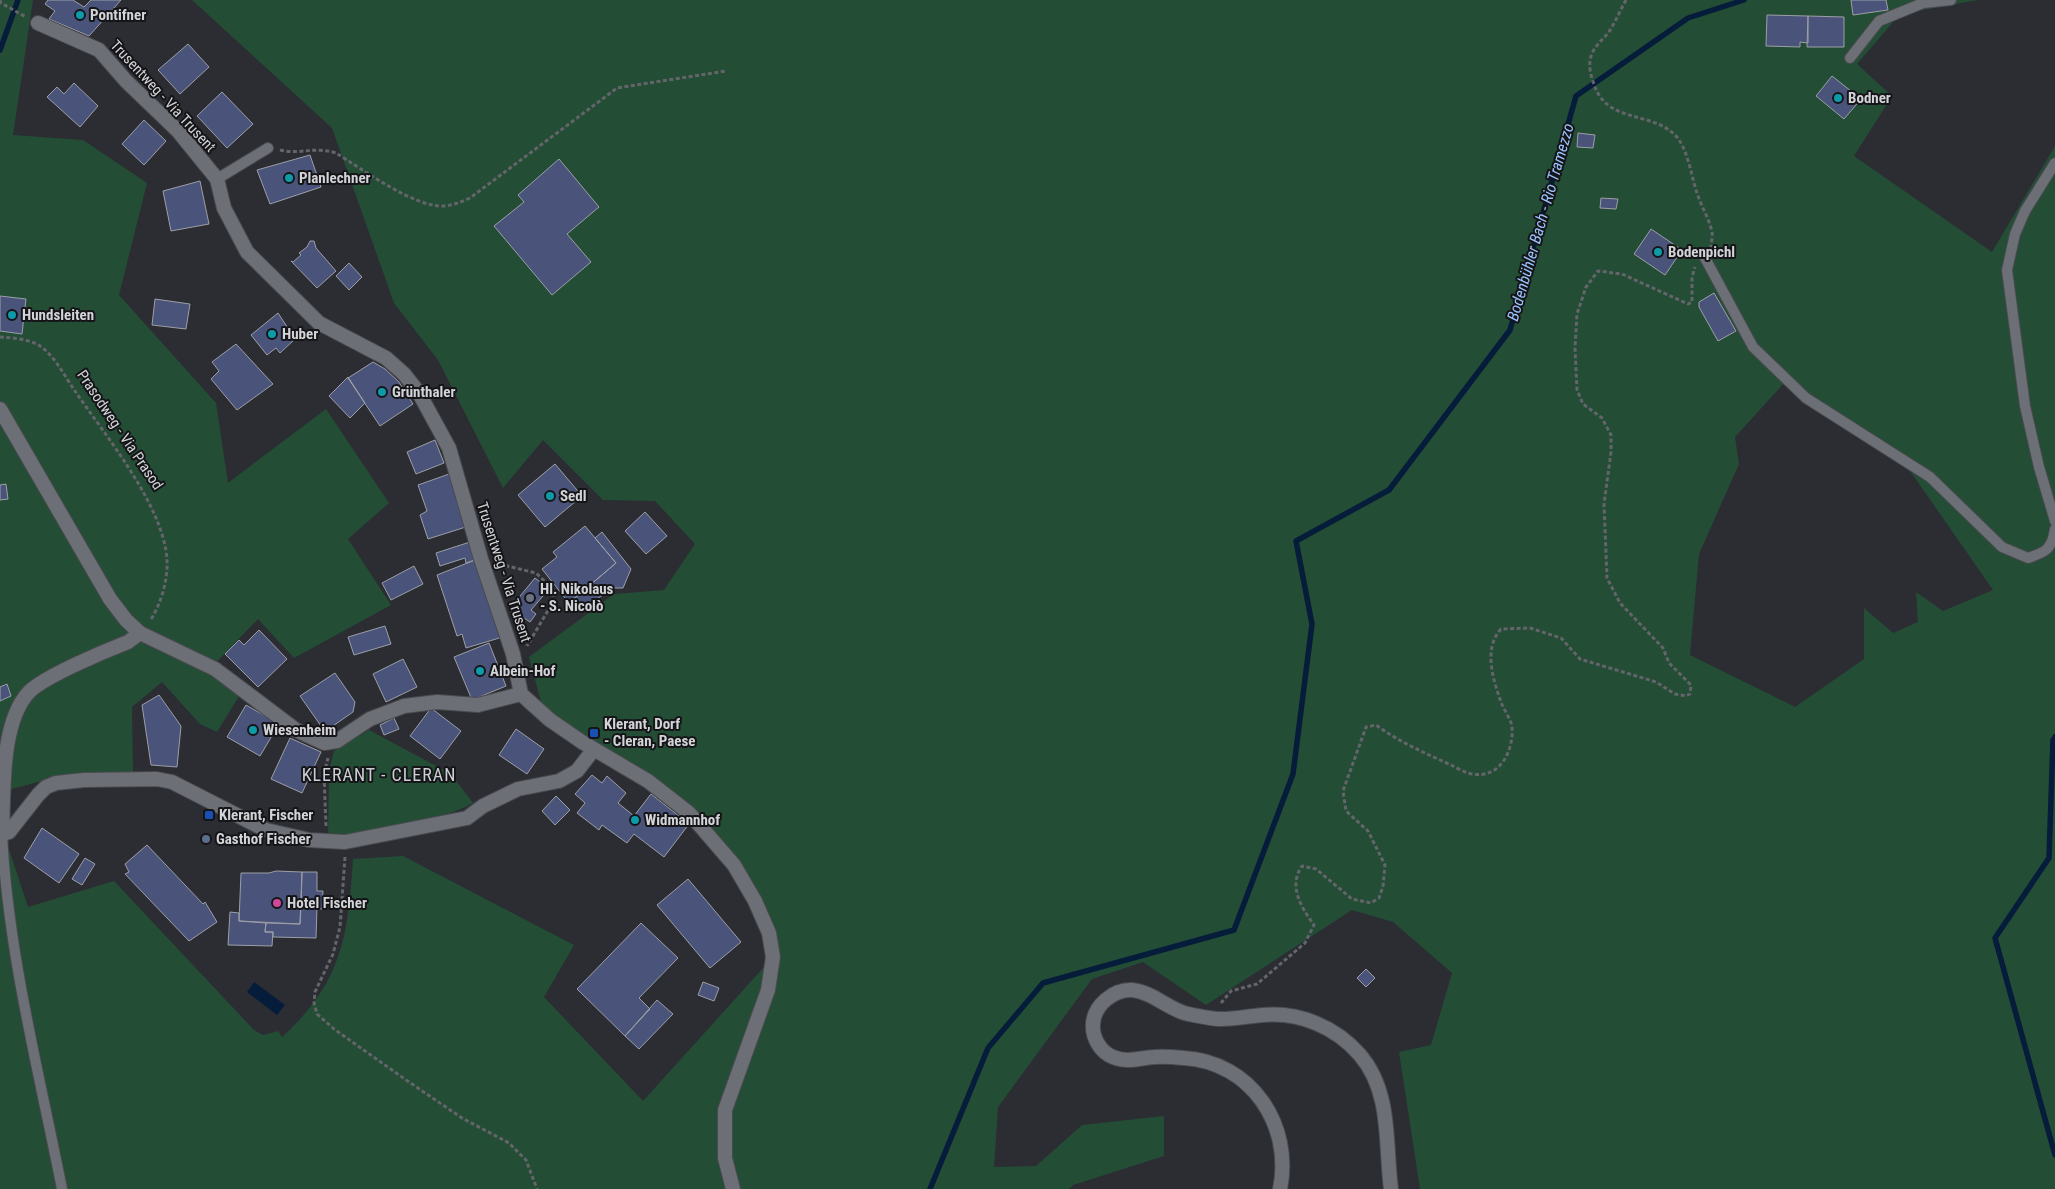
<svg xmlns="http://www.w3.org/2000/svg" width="2055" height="1189" viewBox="0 0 2055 1189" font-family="'Roboto Condensed',sans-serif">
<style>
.green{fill:#244d35;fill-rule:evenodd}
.water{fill:#051c3a}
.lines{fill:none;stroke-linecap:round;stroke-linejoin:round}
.stream{stroke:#051c3a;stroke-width:5.5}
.building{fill:#4a547a;stroke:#9d9fa6}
.service-casing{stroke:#494a4f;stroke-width:12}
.minor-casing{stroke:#494a4f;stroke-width:16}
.tertiary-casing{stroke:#494a4f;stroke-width:16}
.path{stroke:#63656a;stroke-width:3;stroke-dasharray:4 2.5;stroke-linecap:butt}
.service{stroke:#6d6f76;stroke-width:10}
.minor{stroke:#6d6f76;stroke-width:14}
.tertiary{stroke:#6d6f76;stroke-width:14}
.culture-dot{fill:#0f9aa8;stroke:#151518;stroke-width:2}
.worship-dot{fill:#6b7280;stroke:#151518;stroke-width:2}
.transit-dot{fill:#1a4fb4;stroke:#151518;stroke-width:2}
.service-dot{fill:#5c6f8a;stroke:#151518;stroke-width:2}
.hotel-dot{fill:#d1479c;stroke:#151518;stroke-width:2}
.labels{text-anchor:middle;stroke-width:4;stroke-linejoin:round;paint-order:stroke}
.poi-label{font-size:15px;font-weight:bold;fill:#d3d4d8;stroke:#151518;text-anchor:start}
.street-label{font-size:15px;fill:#d3d4d8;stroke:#151518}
.water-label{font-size:16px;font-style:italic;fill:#99c3fd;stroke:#151518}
.quarter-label{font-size:18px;letter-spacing:1px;fill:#ccced6;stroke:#151518}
</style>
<rect width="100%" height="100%" fill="#2b2d33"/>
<!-- green -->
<path class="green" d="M0,0H33L13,135L83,140L147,183L119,295L216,403L228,483L326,409L389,503L348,539L391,605L294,658L258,619L207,672L239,696L217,732L200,724L162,682L132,707L133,774L57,777L0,792Z
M192,0H1978L1900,14L1857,64L1892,96L1854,156L1992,252L2055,146V1189H1420L1399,1052L1431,1045L1452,973L1393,922L1352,910L1206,1005L1143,962L1092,979L998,1107L994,1167L1036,1166L1082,1125L1164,1116V1156L1073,1185L1069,1189H0V822L28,907L114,881L254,1030L263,1035L278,1031L282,1037C342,982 348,937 353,859L403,856L574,945L544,997L643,1101L773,957L755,901L689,813L594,749L541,702L529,657L614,594L664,590L695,544L655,501L603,500L543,440L503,488L438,360L394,303L332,128ZM1785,382L1908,468L1993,590L1943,611L1916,592L1918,622L1893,633L1864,608V659L1795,707L1690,655L1699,554L1739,464L1735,437Z
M369,730L451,774L473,803C441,821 365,836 328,835L329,770L334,751Z"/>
<!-- water -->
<path class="water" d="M254,982L285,1005L277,1015L247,992Z"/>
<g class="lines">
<!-- stream -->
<path class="stream" d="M0,50L18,0
M2055,737L2053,740L2049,858L1995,938L2055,1155
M930,1189L988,1048L1043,983L1234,930L1293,774L1312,624L1296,541L1389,490L1510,330L1576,96L1688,18L1744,0"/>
</g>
<!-- building -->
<path class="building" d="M48,0H73L84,7L91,0H121L89,36L49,19L55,11L45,4Z
M1851,0H1886L1888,10L1853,15Z
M1767,15L1808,16V43L1800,42V47L1766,46Z
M1808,16L1844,17V47H1807Z
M188,44L209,67L180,94L158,70Z
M1832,76L1861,99L1844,119L1816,96Z
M74,83L98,106L80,127L47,97L57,87L64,94Z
M222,92L253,124L227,148L197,116Z
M144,120L166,141L144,165L122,144Z
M1578,133L1595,135L1593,148L1577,147Z
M310,155L321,187L270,204L257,170Z
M559,159L599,207L567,234L591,262L552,295L494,226L524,202L518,195Z
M200,181L209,224L171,231L163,191Z
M1601,198L1618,199L1616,209L1600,208Z
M1651,229L1682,250L1665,275L1634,254Z
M310,241H314L316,248L336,271L317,288L291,261L293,262L301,255L299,253L307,247Z
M349,263L362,277L349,290L336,276Z
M1714,293L1736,331L1718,341L1699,307V302Z
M0,296L26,299L22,334L0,331Z
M155,299L190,304L186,329L152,325Z
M278,313L295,339L280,353L276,348L267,355L251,335Z
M236,344L273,384L237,410L211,379L219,371L212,362Z
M373,362L385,369L399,382L413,404L380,426L348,378Z
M348,377L365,403L350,418L329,396Z
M435,440L444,463L416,474L407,452Z
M555,464L582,496L545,527L518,495Z
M452,473L469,526L428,539L420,515L427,511L418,485Z
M6,484L8,499L0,500V485Z
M645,512L667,536L646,554L625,531Z
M585,526L616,563L569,603L542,569L557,557L553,552Z
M602,532L631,569L623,588H613L578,612L569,603L616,563L595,538Z
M470,542L475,560L466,563L465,558L440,566L436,553Z
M475,560L506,636L466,648L462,634L457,636L437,575Z
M414,566L423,584L391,600L382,583Z
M535,578L549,589L531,610L536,614L530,622L524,618H517L512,614L511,607Z
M385,626L391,644L354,655L348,637Z
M259,630L287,659L258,687L225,654L239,640L244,645Z
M489,643L506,686L472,700L454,657Z
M403,659L417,687L386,702L373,674Z
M335,673L355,702L353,712L330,728L321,726L300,696Z
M7,684L11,696L0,701V687Z
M159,695L181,726L177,767L151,765L142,705Z
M246,705L279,724L260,756L227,737Z
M431,708L461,731L440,759L410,736Z
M394,718L399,729L384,735L380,725Z
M516,729L544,749L527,774L499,755Z
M290,738L321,752L302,793L271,779Z
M592,775L602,783L607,776L626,793L618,803L634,816L651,794L689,824L664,857L634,834L627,843L602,825L599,830L577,813L585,803L575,794Z
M556,796L570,810L555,825L542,811Z
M42,828L79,854L59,883L24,858Z
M147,845L203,904L205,902L217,922L189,941L125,874L129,872L125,864Z
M85,858L95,864L82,885L72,879Z
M276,871L302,872L300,924L239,921L241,873H269Z
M302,872H317V891H323L322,909L301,907Z
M688,879L741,942L710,968L657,905Z
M301,907H317L316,938L273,937V932H265L266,923L300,924Z
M230,912L239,913V921L266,923L265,932H273L272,946L228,945Z
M641,923L678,958L639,998L650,1009L625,1036L577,989Z
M1366,969L1375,978L1366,987L1357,978Z
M703,982L719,988L714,1001L698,995Z
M657,1000L673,1014L639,1049L625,1036Z"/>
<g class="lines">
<!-- service casing -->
<g class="service-casing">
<path id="service" d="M1850,58L1879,21L1923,3L1951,0
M2055,163L2025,211L2015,234L2007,270L2025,406L2039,467L2055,521
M217,179L268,148
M1705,258L1753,347L1806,398L1930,477L2002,547L2028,558C2046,552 2052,549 2055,529
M2,834C8,953 39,1072 62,1189"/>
</g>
<!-- minor casing -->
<g class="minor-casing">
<path id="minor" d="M38,23L99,50L126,81L178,131L217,179L224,208L247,252L319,323L386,358L404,374L419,393L449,448L481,559L513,654L521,694L550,720L582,742L648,781L689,813L734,865L755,901L769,933L773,957L768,990L725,1110V1158L733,1189
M0,409L110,599L126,620L140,633L215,669L296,730L324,743L337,741L370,719L404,706L437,702L478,705L521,694
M140,633L128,642C105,651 45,676 29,692C0,723 4,793 2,834L9,832L38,795L46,787L56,783L84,780L157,779L172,782L266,830L309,840L345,842L467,818L483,806L518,789L559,781L577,771L594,749"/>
</g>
<!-- tertiary casing -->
<g class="tertiary-casing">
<path id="tertiary" d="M1280,1189C1293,1125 1251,1062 1184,1058C1174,1057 1163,1056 1154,1057C1139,1058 1127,1063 1113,1057C1100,1052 1092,1037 1093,1024C1094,1005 1114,989 1132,990C1153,992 1169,1010 1188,1014C1199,1016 1211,1019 1221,1019C1235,1019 1249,1016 1263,1015C1300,1012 1336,1027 1360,1055C1392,1092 1385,1145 1391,1189"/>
</g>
<!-- path -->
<path class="path" d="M0,0L1,3L26,17
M1626,0C1621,9 1617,18 1612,27C1605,40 1592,45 1590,61C1589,68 1591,77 1594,84C1606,123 1649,111 1674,134C1688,147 1691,176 1697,193C1701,206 1709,218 1712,232C1713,237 1711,242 1711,247
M280,150C301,155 313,146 336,153C362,169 415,208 444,206C453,205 461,202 470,198L617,88L726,71
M0,337C13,338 29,339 40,346C55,356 65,377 75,391C105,435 164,506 167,560C168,580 161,604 150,621
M499,564L536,573L553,589V602L527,646
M326,826L324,774L328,758
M345,857L340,927L333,954L315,992L314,1003L317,1014L334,1029L409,1082L462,1118L509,1143L526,1160L537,1189
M1221,1003L1231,991L1257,984L1305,943L1314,925C1301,907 1288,886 1302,866L1316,869L1352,899L1371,903L1379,898L1383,886L1385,865L1368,831L1346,811L1343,791L1366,727L1376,725C1399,742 1425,753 1451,765C1457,768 1465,773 1472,774C1500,779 1514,751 1512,726C1510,718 1504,710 1501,702C1493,679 1483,649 1501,629L1530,628L1561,638L1580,659L1656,682L1675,694L1686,696L1690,694L1691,685L1669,663L1663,648L1620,603L1607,578L1604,504L1611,452V435L1602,418L1583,404L1577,390L1575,348L1577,314L1586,287L1598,271L1622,274L1688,304L1692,302V277L1695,267"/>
<!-- service -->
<use href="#service" class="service"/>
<!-- minor -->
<use href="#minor" class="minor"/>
<!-- tertiary -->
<use href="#tertiary" class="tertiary"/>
</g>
<!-- markers -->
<g class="culture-dot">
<circle cx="80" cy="15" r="5"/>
<circle cx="1838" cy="98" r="5"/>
<circle cx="289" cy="178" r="5"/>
<circle cx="1658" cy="252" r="5"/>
<circle cx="12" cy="315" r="5"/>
<circle cx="272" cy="334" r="5"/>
<circle cx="382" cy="392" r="5"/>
<circle cx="550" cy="496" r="5"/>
<circle cx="480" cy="671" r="5"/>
<circle cx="253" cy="730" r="5"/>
<circle cx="635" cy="820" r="5"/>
</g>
<circle class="worship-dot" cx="530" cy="598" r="5"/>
<g class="transit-dot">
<rect x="589" y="728" width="10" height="10" rx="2.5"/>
<rect x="204" y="810" width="10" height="10" rx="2.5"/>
</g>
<circle class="service-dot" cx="206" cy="839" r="5"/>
<circle class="hotel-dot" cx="277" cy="903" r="5"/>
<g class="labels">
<!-- poi labels -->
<g class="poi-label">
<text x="90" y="20">Pontifner</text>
<text x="1848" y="103">Bodner</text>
<text x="299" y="183">Planlechner</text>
<text x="1668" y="257">Bodenpichl</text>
<text x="22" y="320">Hundsleiten</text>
<text x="282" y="339">Huber</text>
<text x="392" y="397">Grünthaler</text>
<text x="560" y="501">Sedl</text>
<text x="540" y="594">Hl. Nikolaus<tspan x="540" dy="17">- S. Nicolò</tspan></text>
<text x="490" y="676">Albein-Hof</text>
<text x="604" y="729">Klerant, Dorf<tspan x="604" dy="17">- Cleran, Paese</tspan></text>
<text x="263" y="735">Wiesenheim</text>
<text x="219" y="820">Klerant, Fischer</text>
<text x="645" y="825">Widmannhof</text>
<text x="216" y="844">Gasthof Fischer</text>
<text x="287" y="908">Hotel Fischer</text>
</g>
<!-- street labels -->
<g class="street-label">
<text transform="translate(163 96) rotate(47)" y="5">Trusentweg - Via Trusent</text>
<text transform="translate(120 430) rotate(56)" y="5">Prasodweg - Via Prasod</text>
<text transform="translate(504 572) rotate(72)" y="5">Trusentweg - Via Trusent</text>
</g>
<!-- water labels -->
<g class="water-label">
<text transform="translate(1540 222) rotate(-74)" y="6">Bodenbühler Bach - Rio Tramezzo</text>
</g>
<!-- quarter labels -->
<g class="quarter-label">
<text x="379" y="781">KLERANT - CLERAN</text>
</g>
</g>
</svg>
